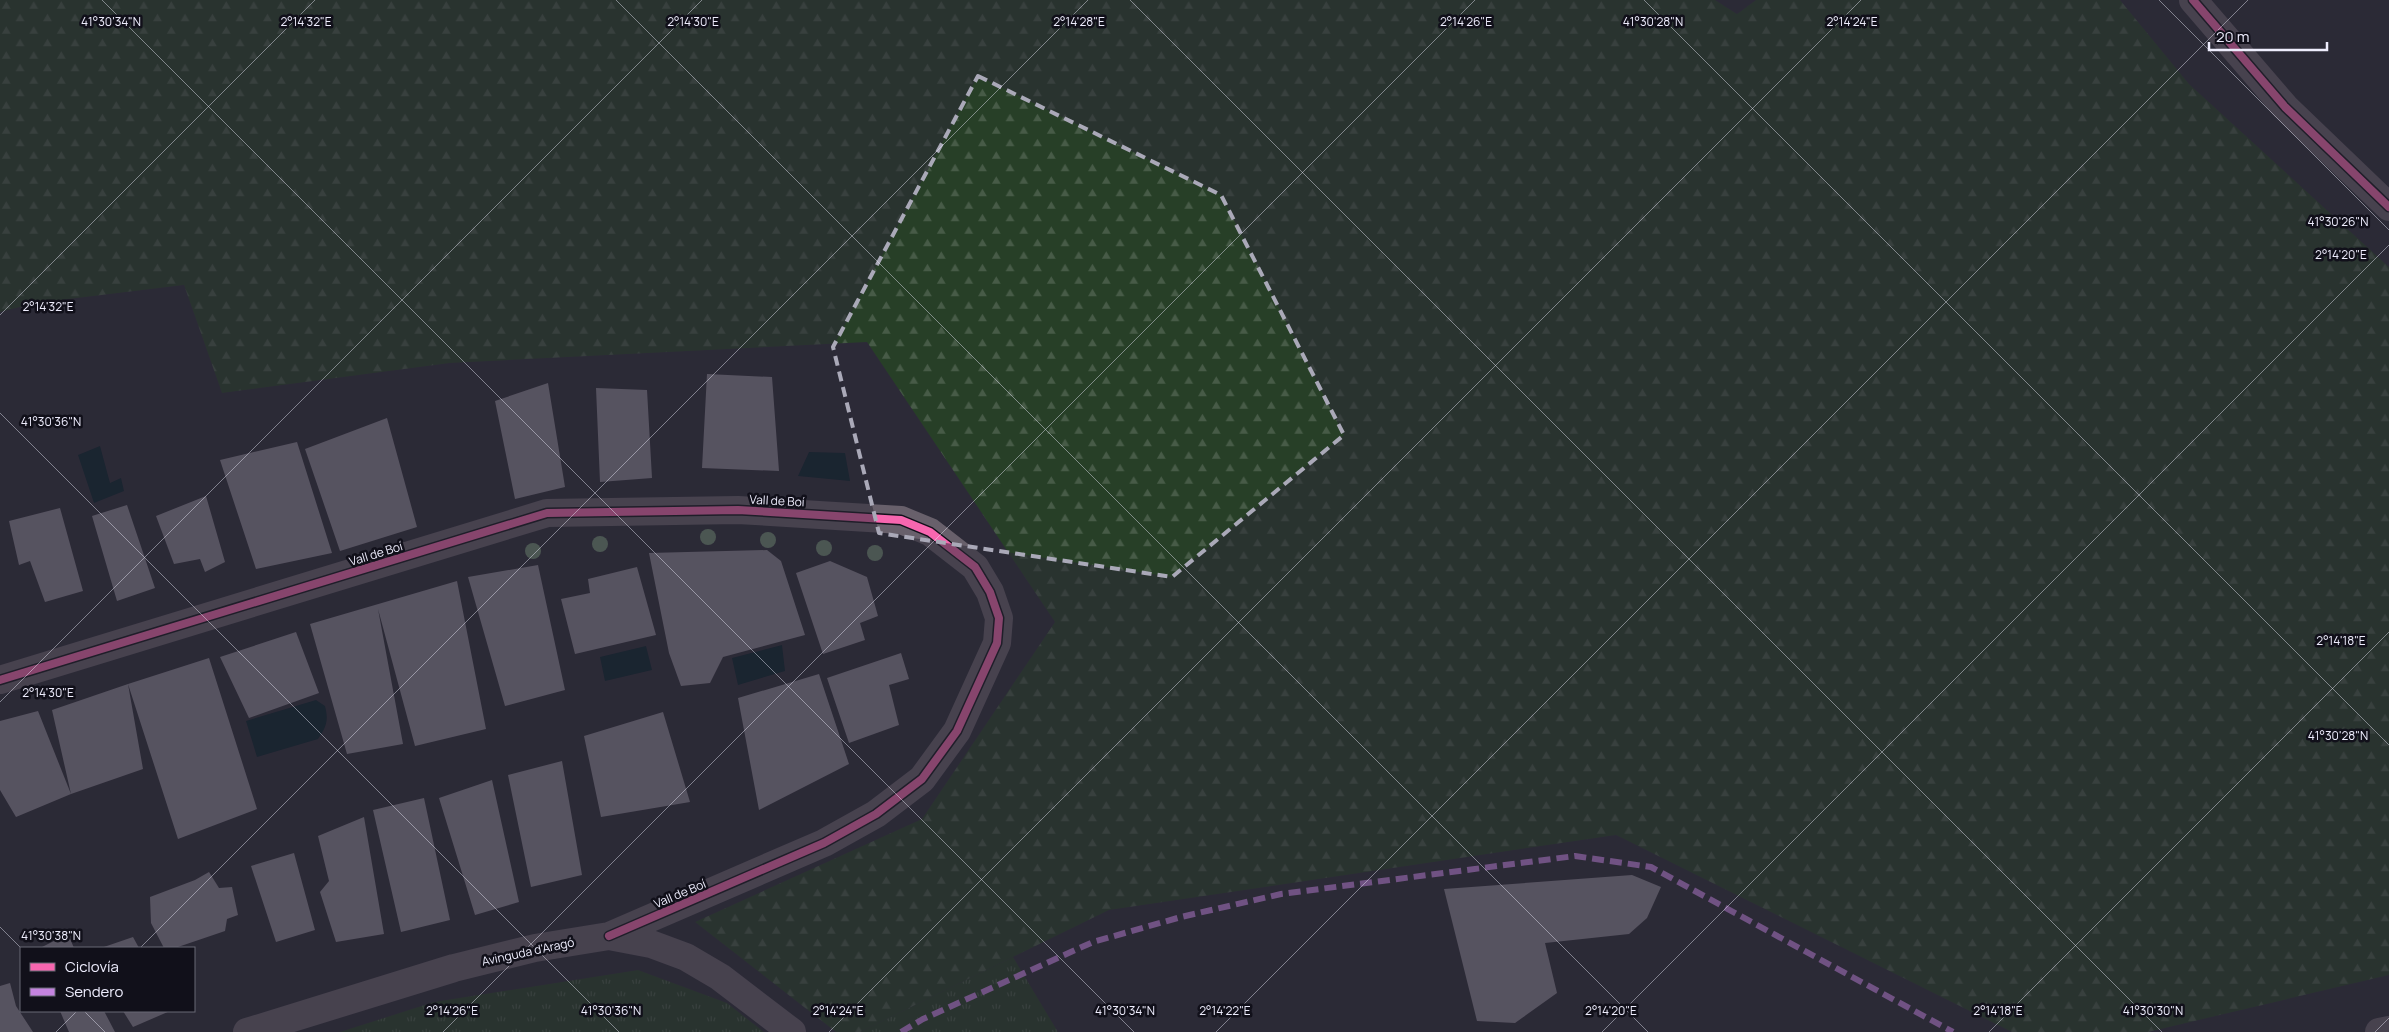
<svg xmlns="http://www.w3.org/2000/svg" width="2389" height="1032" viewBox="0 0 2389 1032" font-family="Manrope,sans-serif">
<style>
.grass{fill:url(#grass-tufts)}
.forest{fill:url(#forest-firs)}
.water{fill:#051f28}
.building{fill:#8a8592}
.lines{fill:none;stroke-linecap:round;stroke-linejoin:round}
.minor{stroke:#68606b;stroke-width:28}
.quiet{stroke:#c483df;stroke-width:6;stroke-dasharray:12 6;stroke-linecap:butt}
.cycleway-casing{stroke:#11101a;stroke-width:11}
.cycleway{stroke:#f766af;stroke-width:8}
.tree{fill:#718d74}
.marked{fill:none;stroke:#aaa9b8;stroke-width:4;stroke-dasharray:10 6;stroke-linejoin:round}
.ticks{fill:none;stroke:#eeedfd;stroke-width:1;stroke-opacity:0.45}
.labels{text-anchor:middle;stroke-width:5;stroke-linejoin:round;paint-order:stroke}
.street-label{font-size:12px;fill:#eeedfd;stroke:#11101a}
.ticks-label{font-size:12px;text-anchor:middle;fill:#eeedfd;stroke:#11101a;stroke-width:5;stroke-linejoin:round;paint-order:stroke}
</style>
<defs>
<pattern id="grass-tufts" width="24" height="20" patternUnits="userSpaceOnUse" patternTransform="scale(1.25)"><rect width="24" height="20" fill="#273f27"/><path d="M3 7l-1-3M5 7V3M7 7l1-3M15 17l-1-3M17 17v-4M19 17l1-3" fill="none" stroke="#475b47"/></pattern>
<pattern id="forest-firs" width="22" height="20" patternUnits="userSpaceOnUse" patternTransform="scale(1.25)"><rect width="22" height="20" fill="#273f27"/><path d="M5 1l3.5 6h-7zM16 11l3.5 6h-7z" fill="#475b47"/></pattern>
</defs>
<rect width="100%" height="100%" fill="#2c2a37"/>
<!-- grass -->
<path class="grass" d="M1013,957L1058,1032H860Z
M638,970L727,1003L764,1032H340L434,1002Z"/>
<!-- forest -->
<path class="forest" d="M0,0H1715L1737,14L1756,0H2120L2189,84L2389,267V975L2148,1032H2012L1616,835L1109,910L860,1032H836L695,922L922,819L1055,622L867,342L450,363L222,393L184,285L36,303L0,312Z"/>
<!-- water -->
<path class="water" d="M100,446L110,483L121,478L124,491L94,503L78,455Z
M809,452L845,453L850,481L798,476Z
M782,645L785,671L738,685L732,658Z
M646,646L652,670L605,681L600,657Z
M316,700L325,706C329,721 326,727 318,739L257,757L246,721Z"/>
<!-- building -->
<path class="building" d="M707,374L772,377L779,471L702,468Z
M548,383L565,487L515,499L495,401Z
M596,388L647,390L652,478L600,482Z
M387,418L417,527L340,551L305,449Z
M297,442L332,553L256,569L220,460Z
M206,496L225,562L205,572L200,559L174,564L156,516Z
M127,505L155,588L117,601L92,516Z
M60,508L83,591L45,602L30,561L19,565L9,521Z
M767,550L781,561L805,635L723,657L710,683L681,686L669,653L649,553Z
M830,561L867,577L878,616L860,623L865,640L823,654L796,573Z
M538,565L565,690L505,706L468,577Z
M637,567L656,635L575,654L561,599L590,593L588,579Z
M457,581L486,729L415,746L378,609L403,744L347,754L310,624Z
M296,632L319,693L249,718L220,657Z
M901,653L909,679L889,685L899,725L849,743L827,678Z
M209,658L257,809L178,839L128,684L143,769L71,794L16,817L0,790V721L38,711L71,794L52,710L128,684Z
M819,674L849,764L759,810L738,698Z
M663,712L690,802L601,817L584,736Z
M562,761L582,875L531,887L508,775Z
M492,780L519,902L475,915L439,798Z
M424,798L450,920L401,932L373,810Z
M364,817L384,934L336,942L320,892L329,881L318,836Z
M294,853L315,930L276,942L251,866Z
M209,872L219,888L232,887L238,915L227,919L225,931L175,948H164L151,923L150,897L195,880Z
M1632,875L1661,887L1647,918L1629,934L1545,943L1557,993L1515,1023L1477,1021L1444,889Z
M68,934L74,948H40Z
M133,937L139,948H101Z
M10,983L16,1006L33,1032H0V986Z
M60,1011H104L115,1032H69Z
M123,1011H170L133,1027Z"/>
<g class="lines">
<!-- minor -->
<path class="minor" d="M2193,0L2285,107L2389,207
M0,680L547,513L738,510L901,520L930,532L975,567L990,592L999,618L997,643L957,731L922,779L876,814L824,843L609,936
M247,1032L454,968L535,948L609,936L651,944L686,957L720,977L792,1032
M2379,1032L2389,1030"/>
<!-- quiet -->
<path class="quiet" d="M901,1032L923,1019L1093,942L1181,917L1281,894L1575,856L1651,867L1953,1032"/>
<!-- cycleway casing -->
<g class="cycleway-casing">
<path id="cycleway" d="M2193,0L2285,107L2389,207
M0,680L547,513L738,510L901,520L930,532L975,567L990,592L999,618L997,643L957,731L922,779L876,814L824,843L609,936"/>
</g>
<!-- cycleway -->
<use href="#cycleway" class="cycleway"/>
</g>
<!-- trees -->
<g class="tree">
<circle cx="708" cy="537" r="8"/>
<circle cx="768" cy="540" r="8"/>
<circle cx="600" cy="544" r="8"/>
<circle cx="824" cy="548" r="8"/>
<circle cx="533" cy="551" r="8"/>
<circle cx="875" cy="553" r="8"/>
</g>
<!-- marked area -->
<path d="M0 0H2389V1032H0ZM978,76L1221,195L1344,435L1172,577L879,533L833,347Z" fill="#2c2a37" fill-opacity=".55" fill-rule="evenodd"/>
<path class="marked" d="M978,76L1221,195L1344,435L1172,577L879,533L833,347Z"/>
<!-- ticks -->
<path class="ticks" d="M102,0L1134,1032M616,0L1648,1032M1130,0L2162,1032M1644,0L2389,745M2159,0L2389,230M0,315L315,0M0,413L619,1032M0,702L702,0M0,927L21,948M140,948L1088,0M84,1011L105,1032M56,1032L77,1011M443,1032L1475,0M829,1032L1861,0M1216,1032L2248,0M1602,1032L2389,245M1989,1032L2389,632M2375,1032L2389,1018"/>
<g class="labels">
<!-- street labels -->
<g class="street-label">
<text transform="translate(777 501) rotate(3)" y="4">Vall de Boí</text>
<text transform="translate(376 554) rotate(-17)" y="4">Vall de Boí</text>
<text transform="translate(680 894) rotate(-23)" y="4">Vall de Boí</text>
<text transform="translate(528 952) rotate(-12)" y="4">Avinguda d'Aragó</text>
</g>
</g>
<g class="ticks-label">
<text x="111" y="26">41°30'34"N</text>
<text x="306" y="26">2°14'32"E</text>
<text x="693" y="26">2°14'30"E</text>
<text x="1079" y="26">2°14'28"E</text>
<text x="1466" y="26">2°14'26"E</text>
<text x="1653" y="26">41°30'28"N</text>
<text x="1852" y="26">2°14'24"E</text>
<text x="2338" y="226">41°30'26"N</text>
<text x="2341" y="259">2°14'20"E</text>
<text x="48" y="311">2°14'32"E</text>
<text x="51" y="426">41°30'36"N</text>
<text x="2341" y="645">2°14'18"E</text>
<text x="48" y="697">2°14'30"E</text>
<text x="2338" y="740">41°30'28"N</text>
<text x="51" y="940">41°30'38"N</text>
<text x="452" y="1015">2°14'26"E</text>
<text x="611" y="1015">41°30'36"N</text>
<text x="838" y="1015">2°14'24"E</text>
<text x="1125" y="1015">41°30'34"N</text>
<text x="1225" y="1015">2°14'22"E</text>
<text x="1611" y="1015">2°14'20"E</text>
<text x="1998" y="1015">2°14'18"E</text>
<text x="2153" y="1015">41°30'30"N</text>
</g>
<!-- legend -->
<rect x="20" y="947" width="175" height="65" fill="#11101a" stroke="#696875"/>
<rect x="30" y="963" width="25" height="8" fill="#f766af" stroke="#696875"/>
<text x="65" y="972" font-size="15" fill="#eeedfd">Ciclovía</text>
<rect x="30" y="988" width="25" height="8" fill="#c483df" stroke="#696875"/>
<text x="65" y="997" font-size="15" fill="#eeedfd">Sendero</text>
<!-- scale -->
<path d="M2209 42v8h118v-8" fill="none" stroke="#eeedfd" stroke-width="2.5"/>
<text x="2216" y="42" font-size="15" fill="#eeedfd" stroke="#11101a" stroke-width="4" paint-order="stroke">20 m</text>
</svg>
